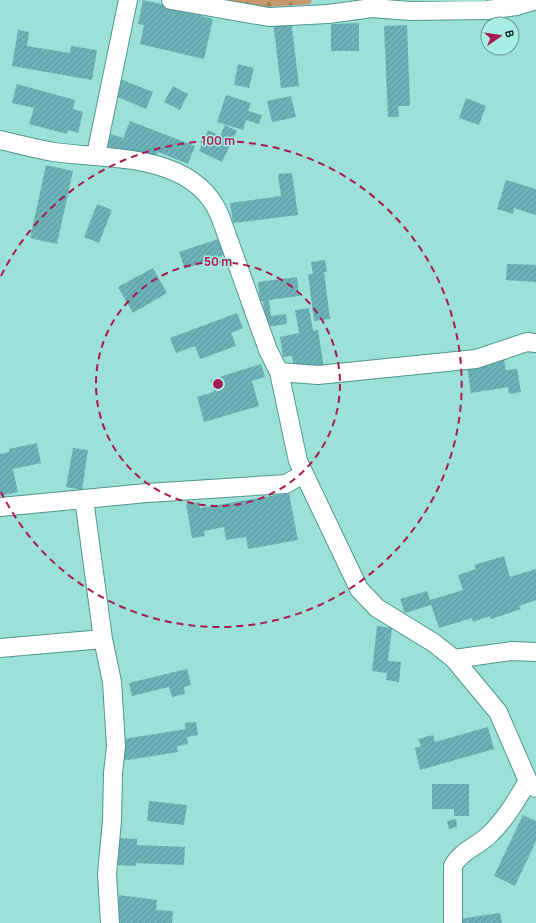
<svg xmlns="http://www.w3.org/2000/svg" width="536" height="923" viewBox="0 0 536 923" font-family="Manrope,sans-serif">
<style>
.forest{fill:url(#forest-firs)}
.building{fill:url(#building-hatch)}
.lines{fill:none;stroke-linecap:round;stroke-linejoin:round}
.minor-casing{stroke:#51968d;stroke-width:20}
.minor{stroke:#fff;stroke-width:18}
.ring{fill:none;stroke:#aa1952;stroke-width:2;stroke-dasharray:7 5}
.centre{fill:#aa1952;stroke:#a8eee4;stroke-width:2}
.ring-label{font-size:12px;text-anchor:middle;font-weight:bold;fill:#aa1952;stroke:#a8eee4;stroke-width:3;stroke-linejoin:round;paint-order:stroke}
</style>
<defs>
<pattern id="forest-firs" width="22" height="20" patternUnits="userSpaceOnUse"><rect width="22" height="20" fill="#c7986b"/><path d="M5 1l3.5 6h-7zM16 11l3.5 6h-7z" fill="#9f7b57"/></pattern>
<pattern id="building-hatch" width="6" height="6" patternUnits="userSpaceOnUse"><rect width="6" height="6" fill="#6cb2b9"/><path d="M-1 1l2-2M0 6l6-6M5 7l2-2" fill="none" stroke="#5c989e"/></pattern>
</defs>
<rect width="100%" height="100%" fill="#9be1d7"/>
<!-- forest -->
<path class="forest" d="M213,0H312L310,4L262,7Z"/>
<!-- building -->
<path class="building" d="M143,0L202,13L201,16L213,19L204,59L140,44L144,25L138,24Z
M291,19L299,86L281,88L273,21Z
M359,23V51H331V24Z
M407,25L410,106H398L399,117H388L384,26Z
M18,30L29,32L27,46L70,53L71,46L97,50L92,80L12,66Z
M238,64L254,68L249,88L234,85Z
M120,79L153,92L146,109L113,95Z
M17,84L75,100L73,109L83,112L78,133L68,130L67,134L29,124L34,108L12,103Z
M173,86L188,94L180,110L164,102Z
M226,95L251,103L248,111L262,115L259,124L246,120L243,130L217,122Z
M291,96L296,117L272,122L267,101Z
M466,98L486,106L479,125L459,118Z
M130,121L195,146L188,164L158,152L153,164L107,146L111,134L123,138Z
M225,125L237,131L222,162L199,151L208,130L220,136Z
M46,165L73,171L57,244L30,238Z
M292,173L298,215L233,223L230,203L281,196L278,174Z
M506,180L536,189V215L514,208L513,214L497,209Z
M97,204L112,210L99,243L84,237Z
M218,239L224,255L185,269L179,252Z
M325,260L327,272H324L330,319L314,321L308,274H313L311,262Z
M507,264L536,265V282L506,280Z
M153,268L167,293L133,313L118,287Z
M297,277L299,296L269,300L271,316L286,314L287,324L266,327L263,301H260L258,282Z
M309,308L313,331L318,330L324,368L294,369L292,356L283,357L280,337L299,333L295,310Z
M237,313L243,328L231,333L236,346L200,359L195,346L176,353L170,338Z
M504,359L506,370L517,369L521,392L509,394L508,387L471,393L467,365Z
M261,364L265,377L252,381L259,406L204,422L197,397L214,392L210,380Z
M37,443L41,463L13,469L18,492L0,496V454L9,452V449Z
M73,448L88,450L82,490L66,487Z
M289,493L298,540L248,549L246,537L226,540L224,527L204,531L205,536L192,538L186,504L199,502L200,508Z
M504,556L510,577L536,569V600L519,606L521,609L491,619L490,616L473,622L472,618L439,628L431,605L405,613L400,599L427,591L430,600L463,590L458,575L476,569L474,565Z
M377,626L392,628L388,661L401,662L399,682L386,680L387,673L372,671Z
M187,669L191,685L184,687L185,694L172,697L169,687L132,696L129,683Z
M196,722L198,735L187,737L188,744L177,746L178,752L121,761L118,740L186,729L185,723Z
M488,727L494,749L420,770L415,748L421,746L418,739L433,735L435,742Z
M432,784H469V816H454V809H432Z
M149,801L187,805L184,825L147,821Z
M523,815L536,821V841L515,886L494,876Z
M456,819L457,827L449,829L447,821Z
M119,838L137,839V845L185,847L184,865L136,863V866L118,865Z
M119,895L157,900L156,910L173,911L172,923H115Z
M500,913L502,923H458V919Z"/>
<g class="lines">
<!-- minor casing -->
<g class="minor-casing">
<path id="minor" d="M171,0L269,17L328,14L372,8L410,11L487,10L517,6L536,0
M0,140C18,144 36,149 54,152C109,160 194,152 220,216L268,350L279,372L298,461L359,589L377,608L434,643L454,659L498,712L528,781L536,788
M96,155L128,0
M279,372L318,375L476,359L527,342L536,343
M84,499L103,639L112,682L116,746L113,773L112,821L107,874L110,923
M0,507L147,493L286,484L303,474
M0,648L103,639
M454,659L512,651L536,652
M453,923V866C461,851 476,847 488,836C505,820 516,801 528,781"/>
</g>
<!-- minor -->
<use href="#minor" class="minor"/>
</g>
<!-- distance rings -->
<g class="ring">
<circle cx="218" cy="384" r="122"/>
<path d="M1 276A243 243 0 1 1 1 492"/>
</g>
<circle cx="218" cy="384" r="6" class="centre"/>
<g class="ring-label">
<text x="218" y="145">100 m</text>
<text x="218" y="266">50 m</text>
</g>
<!-- north arrow -->
<g transform="translate(500 36) rotate(77)"><circle r="19" fill="#a8eee4" stroke="#659891"/>
<path d="M0-3L7 15L0 10L-7 15Z" fill="#aa1952"/>
<text y="-6" font-size="11" font-weight="bold" text-anchor="middle" fill="#001714">B</text>
</g>
</svg>
